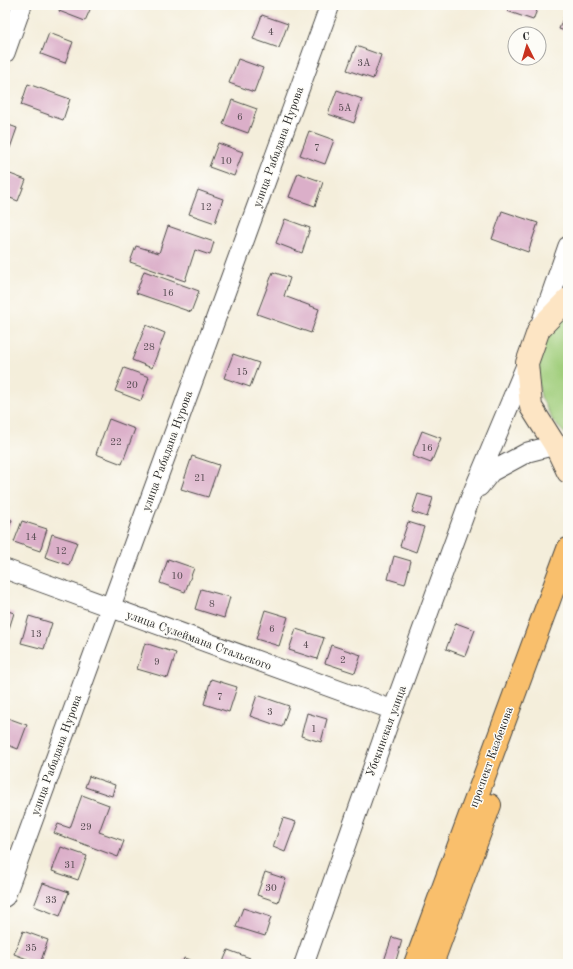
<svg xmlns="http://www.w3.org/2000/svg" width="573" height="969" viewBox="0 0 573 969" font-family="'Old Standard TT',serif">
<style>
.green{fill:#a0ce7c;stroke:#667c54}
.building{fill:#dbafc9}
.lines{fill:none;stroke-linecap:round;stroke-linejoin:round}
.street-casing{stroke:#494845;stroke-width:21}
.secondary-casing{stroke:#494845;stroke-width:24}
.highway-casing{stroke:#494845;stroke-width:24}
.street{stroke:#fff;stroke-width:19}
.secondary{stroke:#fde5c4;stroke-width:22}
.highway{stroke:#f9bf6c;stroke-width:22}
.labels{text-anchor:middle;stroke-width:3;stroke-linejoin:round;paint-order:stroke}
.number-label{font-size:10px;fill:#574c52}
.street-label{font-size:12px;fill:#2b2b2b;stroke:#fdfcf7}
</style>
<rect width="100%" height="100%" fill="#fdfcf7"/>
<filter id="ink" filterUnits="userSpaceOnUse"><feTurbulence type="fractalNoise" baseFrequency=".025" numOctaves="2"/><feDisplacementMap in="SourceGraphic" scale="8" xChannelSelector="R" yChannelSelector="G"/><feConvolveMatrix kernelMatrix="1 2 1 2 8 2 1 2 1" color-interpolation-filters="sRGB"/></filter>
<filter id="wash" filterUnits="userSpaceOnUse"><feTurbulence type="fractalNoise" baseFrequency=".012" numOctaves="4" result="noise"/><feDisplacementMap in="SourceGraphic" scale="16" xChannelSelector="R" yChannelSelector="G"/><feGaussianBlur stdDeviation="0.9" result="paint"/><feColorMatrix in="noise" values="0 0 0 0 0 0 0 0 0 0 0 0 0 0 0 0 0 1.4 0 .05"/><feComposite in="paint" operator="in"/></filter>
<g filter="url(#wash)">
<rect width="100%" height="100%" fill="#f4eedb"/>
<!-- green -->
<path class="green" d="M568,308V437L553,421L541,397L536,373L538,350L554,318Z"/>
<g id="blocks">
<!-- building -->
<path class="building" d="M61,5H92L85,21L59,11Z
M510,5H539L533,20L507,11Z
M568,5V32L559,29Z
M262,15L288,24L279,48L253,39Z
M49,33L73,42L65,63L41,54Z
M356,46L381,55L373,79L347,70Z
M238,59L263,68L254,92L229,83Z
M28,84L70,99L63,120L21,105Z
M337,90L362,99L354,123L328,114Z
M232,100L257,109L248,133L223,124Z
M6,124L17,128L10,148L5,147Z
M309,131L334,140L325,164L300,155Z
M218,143L243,152L234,176L209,167Z
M5,172L26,180L18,201L5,196Z
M298,173L323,182L315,206L289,197Z
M198,190L223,199L215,223L189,214Z
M502,211L538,223L528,252L492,239Z
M285,219L310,228L302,253L276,243Z
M168,226L214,242L210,255L195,250L185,281L130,262L136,246L159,253Z
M144,271L199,291L191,312L136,293Z
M273,272L290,278L284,296L319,309L311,333L257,314Z
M146,325L165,333L152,368L132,360Z
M233,354L259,363L250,387L224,378Z
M124,368L149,377L141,401L115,391Z
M109,419L135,429L122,464L96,454Z
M422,431L441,438L431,463L412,456Z
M192,456L219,465L208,497L181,489Z
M418,494L433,498L427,517L412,512Z
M5,517L12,520L5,537Z
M22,521L47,529L40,551L14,542Z
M408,522L424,527L416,552L400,546Z
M52,534L77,542L69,565L45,557Z
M394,556L411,561L405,584L388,579Z
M168,559L194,568L185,592L160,583Z
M201,589L230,597L224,618L195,609Z
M5,610L14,613L7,635H5Z
M265,610L288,617L279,646L256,639Z
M29,616L52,623L44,649L21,643Z
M456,623L475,630L465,656L446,649Z
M296,629L324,638L317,659L289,650Z
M145,643L176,653L168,678L137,669Z
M331,645L361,655L355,673L325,663Z
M211,679L237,687L229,712L204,704Z
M257,695L289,706L282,727L250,716Z
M307,713L327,719L321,742L301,736Z
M5,717L27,725L18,749L5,744Z
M89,776L115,785L112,796L85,787Z
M82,795L109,805L99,832L124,841L118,857L54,833L58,824L70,828Z
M283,818L296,822L285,852L273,847Z
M61,847L87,856L78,880L52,871Z
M265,872L286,879L278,902L257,895Z
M43,883L69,892L60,916L34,906Z
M243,908L271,917L265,936L236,927Z
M23,931L48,940L40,964L14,954Z
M392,937L402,940L395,964L384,961Z
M228,950L250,958L247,964H222Z
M184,958L202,964H182Z"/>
</g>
</g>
<g filter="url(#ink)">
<use href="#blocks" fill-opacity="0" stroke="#494845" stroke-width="1"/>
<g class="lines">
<!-- street casing -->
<g class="street-casing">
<path id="street" d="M5,53L22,5
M539,329L568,246
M479,487L491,472L528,452L555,445
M5,569L393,710
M5,897L330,5
M304,964L393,710L470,499L527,363"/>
</g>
<!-- secondary casing -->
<g class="secondary-casing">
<path id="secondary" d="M568,299L539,329L527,363L531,407L555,445L568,450
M555,445L568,472"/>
</g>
<!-- highway casing -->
<g class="highway-casing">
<path id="highway" d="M415,964L568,549
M432,964L490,805"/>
</g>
<!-- street -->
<use href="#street" class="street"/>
<!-- secondary -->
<use href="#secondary" class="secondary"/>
<!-- highway -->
<use href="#highway" class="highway"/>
</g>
</g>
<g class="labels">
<!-- number labels -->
<g class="number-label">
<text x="271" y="35">4</text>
<text x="364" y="66">3А</text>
<text x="345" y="111">5А</text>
<text x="240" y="120">6</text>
<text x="317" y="151">7</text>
<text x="226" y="164">10</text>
<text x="206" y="210">12</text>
<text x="168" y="296">16</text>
<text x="149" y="350">28</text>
<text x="242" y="375">15</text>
<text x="132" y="388">20</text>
<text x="116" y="445">22</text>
<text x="427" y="451">16</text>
<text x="200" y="481">21</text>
<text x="31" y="540">14</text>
<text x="61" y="554">12</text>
<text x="177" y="579">10</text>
<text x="212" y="607">8</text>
<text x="272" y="632">6</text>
<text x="36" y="637">13</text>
<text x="306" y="648">4</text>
<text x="343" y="663">2</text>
<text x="157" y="665">9</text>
<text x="220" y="700">7</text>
<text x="270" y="715">3</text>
<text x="314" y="732">1</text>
<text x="86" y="830">29</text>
<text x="70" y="868">31</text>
<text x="271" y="891">30</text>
<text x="51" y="903">33</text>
<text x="31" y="951">35</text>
</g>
<!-- street labels -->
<g class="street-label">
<text transform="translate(278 147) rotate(-70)" y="4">улица Рабадана Нурова</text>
<text transform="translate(167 451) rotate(-70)" y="4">улица Рабадана Нурова</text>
<text transform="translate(199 640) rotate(20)" y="4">улица Сулеймана Стальского</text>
<text transform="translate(386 731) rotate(-70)" y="4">Убекинская улица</text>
<text transform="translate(56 755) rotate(-70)" y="4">улица Рабадана Нурова</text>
<text transform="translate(491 757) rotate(-70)" y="4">проспект Казбекова</text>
</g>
</g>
<!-- margin -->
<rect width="573" height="969" fill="none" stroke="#fdfcf7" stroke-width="20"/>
<!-- north arrow -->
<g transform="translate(527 46) rotate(355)"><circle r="19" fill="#fdfcf7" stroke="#a9a8a5"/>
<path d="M0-3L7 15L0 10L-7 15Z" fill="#c8321e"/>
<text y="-6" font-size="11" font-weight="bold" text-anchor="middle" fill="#2b2b2b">С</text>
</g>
</svg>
